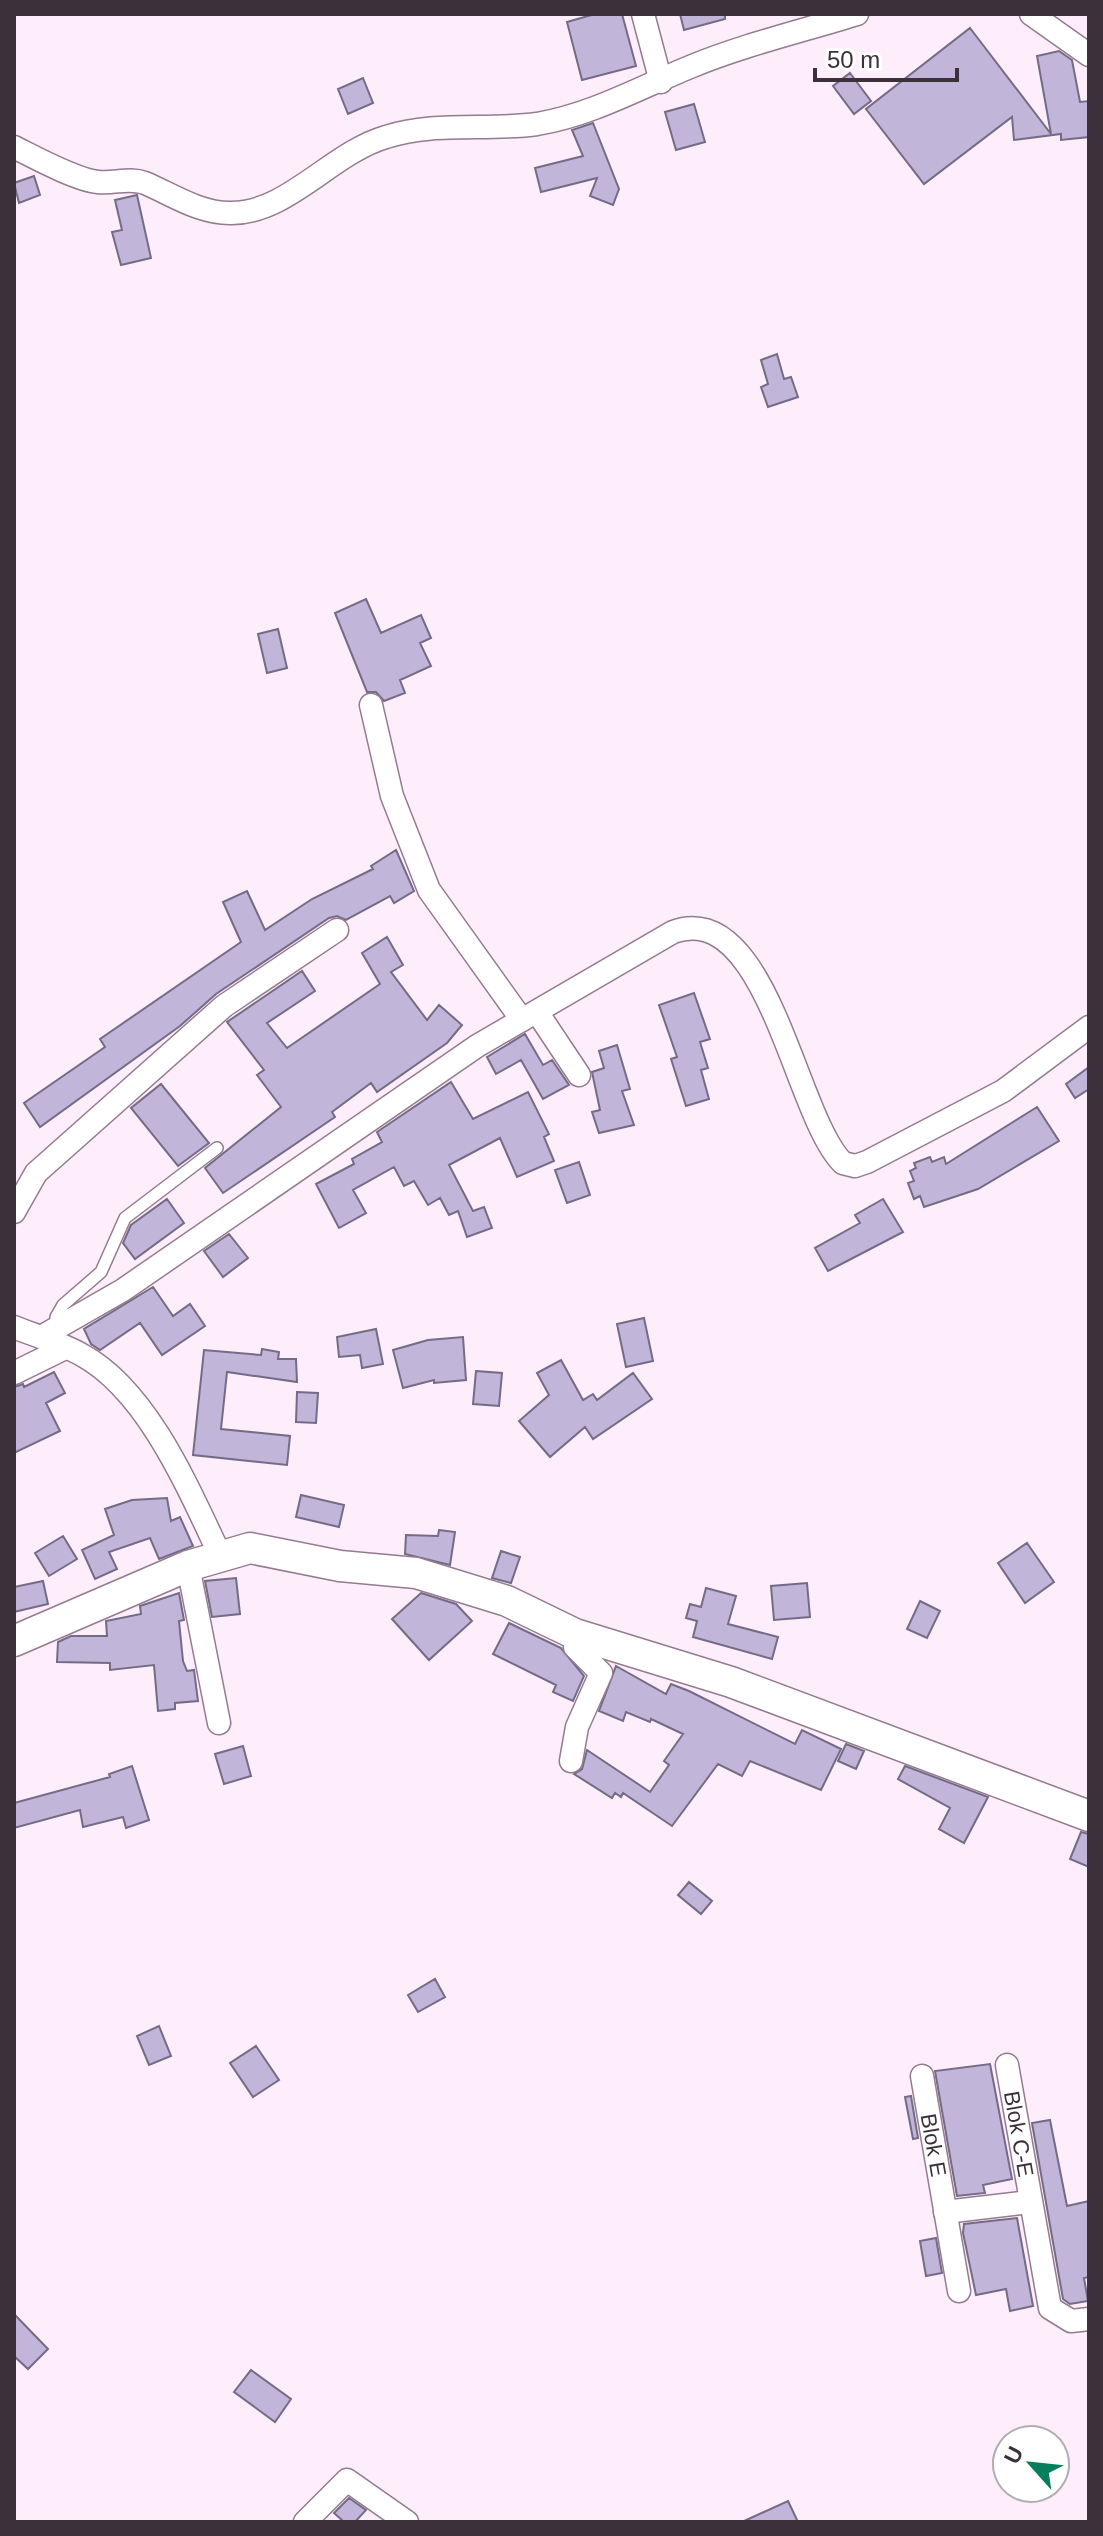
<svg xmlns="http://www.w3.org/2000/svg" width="1103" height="2536" viewBox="0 0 1103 2536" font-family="Helvetica,sans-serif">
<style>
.building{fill:#c1b5d9;stroke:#746b86;stroke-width:2}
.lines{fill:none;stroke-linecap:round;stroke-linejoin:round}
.lane-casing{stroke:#957b8f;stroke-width:14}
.street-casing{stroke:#957b8f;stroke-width:25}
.secondary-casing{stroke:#957b8f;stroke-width:33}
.lane{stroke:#fff;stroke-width:11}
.street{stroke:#fff;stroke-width:22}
.secondary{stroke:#fff;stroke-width:30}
.labels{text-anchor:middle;stroke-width:7;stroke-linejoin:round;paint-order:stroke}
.street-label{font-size:22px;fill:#3c313a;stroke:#fff}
</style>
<rect width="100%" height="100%" fill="#feedfa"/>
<!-- building -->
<path class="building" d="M595,14H622L636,66L582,80L567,22Z
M680,14H725V19L684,30Z
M970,28L1051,134L1037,56L1059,51L1072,60L1080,102L1089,101V137L1061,140V134L1014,140L1012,117L924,184L866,109Z
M850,73L871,101L854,114L833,86Z
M363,78L373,103L348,114L338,89Z
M694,104L705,142L676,150L665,112Z
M593,123L619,189L613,205L590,196L597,178L541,192L535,168L583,156L572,130Z
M34,176L40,195L19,203L14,183Z
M137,195L151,258L121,265L112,232L122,230L115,200Z
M777,354L784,379L791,377L798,397L768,407L761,387L768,384L761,360Z
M366,599L381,633L421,615L431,638L420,643L431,666L400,680L405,693L384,701L376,692H367L335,613Z
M278,629L287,668L267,673L258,634Z
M396,850L414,891L394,903L390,896L346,920L337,916L329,918L216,994L180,1026L40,1127L24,1103L105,1047L100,1039L241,942L223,902L247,891L265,930L312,899L373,869L371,866Z
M387,937L403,965L391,972L427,1020L439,1005L462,1025L447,1043L377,1092L371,1083L332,1112L335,1117L223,1193L205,1168L281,1107L257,1075L264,1070L227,1022L302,971L315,991L267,1023L287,1048L380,984L362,953Z
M694,993L710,1039L700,1042L708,1068L701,1070L709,1099L686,1106L671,1059L677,1057L659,1005Z
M525,1034L543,1065L552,1060L569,1085L543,1099L521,1060L496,1074L487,1057Z
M617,1045L630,1089L622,1091L634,1125L599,1133L592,1112L600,1110L592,1072L604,1068L599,1051Z
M1089,1067V1089L1075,1098L1066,1084Z
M451,1082L473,1119L528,1092L549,1134L544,1137L554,1161L517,1177L500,1138L449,1165L473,1211L484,1207L492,1228L467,1237L458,1211L449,1215L440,1198L428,1205L414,1181L404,1186L394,1167L353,1190L366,1213L339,1228L316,1184L354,1164L352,1159L382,1142L377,1132Z
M161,1084L209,1143L178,1166L131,1108Z
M1037,1107L1059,1141L978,1189L924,1207L920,1196L914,1199L908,1183L914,1181L910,1171L916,1168L914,1163L930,1157L932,1162L944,1157L946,1164Z
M579,1162L590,1195L567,1203L555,1170Z
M167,1199L184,1223L135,1259L123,1243L131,1225Z
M883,1199L903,1232L828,1271L815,1248L860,1223L855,1215Z
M229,1234L248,1258L223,1277L204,1251Z
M153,1287L173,1316L190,1304L205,1326L162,1355L140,1323L100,1350L91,1344L84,1329Z
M644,1318L653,1361L626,1367L617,1324Z
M376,1329L383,1364L362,1368L360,1355L339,1357L337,1337Z
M463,1337L466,1380L434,1383V1380L403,1388L393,1350L428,1340Z
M262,1349L279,1352L278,1359H296L297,1382L227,1372L221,1429L290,1436L287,1465L193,1455L204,1350L261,1355Z
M561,1360L583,1400L593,1394L597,1400L633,1373L652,1399L593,1439L585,1427L550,1457L519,1421L549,1395L537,1373Z
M476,1371L502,1373L499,1406L473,1404Z
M54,1372L65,1393L46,1403L60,1431L14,1453V1387L23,1384L24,1387Z
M297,1392L318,1393L316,1423L296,1422Z
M301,1495L344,1505L339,1527L296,1517Z
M167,1498L171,1521L180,1517L193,1546L159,1559L150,1538L109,1552L117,1569L95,1579L82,1550L114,1535L105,1509L132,1500Z
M439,1530L455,1532L450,1565L405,1554L406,1535L438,1536Z
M63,1536L77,1559L49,1576L35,1553Z
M1027,1543L1054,1582L1025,1603L998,1563Z
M501,1551L520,1557L511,1583L492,1578Z
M236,1578L240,1614L212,1617L205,1581Z
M43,1581L48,1604L14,1612V1587Z
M807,1583L810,1617L774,1620L771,1586Z
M706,1588L736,1596L728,1624L778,1637L772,1659L693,1637L697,1621L686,1618L690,1604L701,1607Z
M179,1593L184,1620L179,1621L183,1661L187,1671L194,1670L198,1701L175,1703V1709L158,1711L154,1665L110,1670V1663L57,1662L58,1642L71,1636H107L106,1621L141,1614L140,1606Z
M421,1593L456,1604L472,1621L429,1660L392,1619Z
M920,1601L940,1611L927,1638L907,1629Z
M509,1623L561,1648L584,1676L573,1701L553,1692L556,1685L493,1654Z
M616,1666L666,1694L671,1684L689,1691L795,1744L802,1730L841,1749L821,1790L750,1761L742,1776L718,1764L672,1826L623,1793L621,1797L615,1793L612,1798L574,1774L582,1769L587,1750L650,1792L669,1765L664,1761L683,1734L651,1719L650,1722L626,1712L623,1721L599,1711Z
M846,1744L864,1751L856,1769L838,1761Z
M243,1746L251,1776L224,1784L215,1754Z
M132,1766L149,1820L126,1828L123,1817L83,1827L80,1810L14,1828V1803L110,1777L109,1774Z
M905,1766L988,1797L964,1843L939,1829L950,1808L898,1779Z
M1081,1832L1089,1834V1867L1070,1859Z
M689,1882L712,1901L701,1914L678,1895Z
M435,1979L445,1997L418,2012L408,1995Z
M159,2026L171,2056L149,2065L137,2036Z
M256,2046L279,2080L253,2097L230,2063Z
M990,2064L1012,2179L983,2185L985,2193L957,2196L935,2071Z
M911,2096L918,2138L913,2139L905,2097Z
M1050,2120L1067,2206L1089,2201V2277L1084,2278L1088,2301L1070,2304L1063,2299L1032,2123Z
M1017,2218L1033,2306L1010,2311L1006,2289L976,2295L963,2233L964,2224Z
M936,2238L942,2273L926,2276L920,2241Z
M14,2314L48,2349L28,2369L14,2356Z
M251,2370L291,2399L275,2422L234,2392Z
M349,2498L366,2510L355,2522H344L334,2513Z
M788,2501L798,2522H742Z"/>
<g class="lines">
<!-- lane casing -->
<g class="lane-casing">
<path id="lane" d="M55,1329L56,1317L63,1305L101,1272L125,1218L217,1148"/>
</g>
<!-- street casing -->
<g class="street-casing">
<g id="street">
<path d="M643,14L661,82"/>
<path d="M1031,14L1089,55"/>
<path d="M14,147C34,157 76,180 98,182C114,184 129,177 145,183C173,195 199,213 230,213C287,214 331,153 386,137C434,121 487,131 537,124C591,115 639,88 690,67C743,45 802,31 857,14"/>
<path d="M371,705L392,796L429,890L522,1020"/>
<path d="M537,1012L579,1075"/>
<path d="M14,1212L36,1173L224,1006L337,930"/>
<path d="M14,1327C36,1336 61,1343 82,1355C148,1391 189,1490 220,1555"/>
<path d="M41,1337L123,1290L477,1046L673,932C768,898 795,1117 843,1163L855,1166L867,1162L1003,1091L1089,1027"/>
<path d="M14,1373L65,1348"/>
<path d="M188,1566L219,1723"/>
<path d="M571,1761L577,1727L601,1673L575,1647V1634"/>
<path id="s1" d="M1007,2065L1050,2308L1071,2321L1089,2319"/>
<path id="s2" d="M922,2076L959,2291"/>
<path d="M945,2212L1029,2202"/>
<path d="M305,2522L347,2480L407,2522"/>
</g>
</g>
<!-- secondary casing -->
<g class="secondary-casing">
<path id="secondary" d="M14,1641L188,1566L250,1548L340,1566L416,1573L507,1601L575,1634L731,1682L1089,1816"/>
</g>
<!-- lane -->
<use href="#lane" class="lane"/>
<!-- street -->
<use href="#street" class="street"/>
<!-- secondary -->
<use href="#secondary" class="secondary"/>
</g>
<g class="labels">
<!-- street labels -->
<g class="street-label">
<text dy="8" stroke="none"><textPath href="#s1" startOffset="70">Blok C-E</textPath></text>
<text dy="8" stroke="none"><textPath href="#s2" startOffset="70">Blok E</textPath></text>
</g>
</g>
<!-- border -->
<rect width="1103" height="2536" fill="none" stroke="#3c313a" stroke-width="32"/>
<!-- north arrow -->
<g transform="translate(1031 2464) rotate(297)"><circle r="38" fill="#ffffff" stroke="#b1adb0" stroke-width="2"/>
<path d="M0-6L14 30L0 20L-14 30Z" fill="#077f5e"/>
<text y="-12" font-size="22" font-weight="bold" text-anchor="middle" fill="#3c313a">U</text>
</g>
<!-- scale -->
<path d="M815 68v12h142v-12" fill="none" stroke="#3c313a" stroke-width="4"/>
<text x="827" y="68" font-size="24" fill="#3c313a" stroke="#ffffff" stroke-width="6" paint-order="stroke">50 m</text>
</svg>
